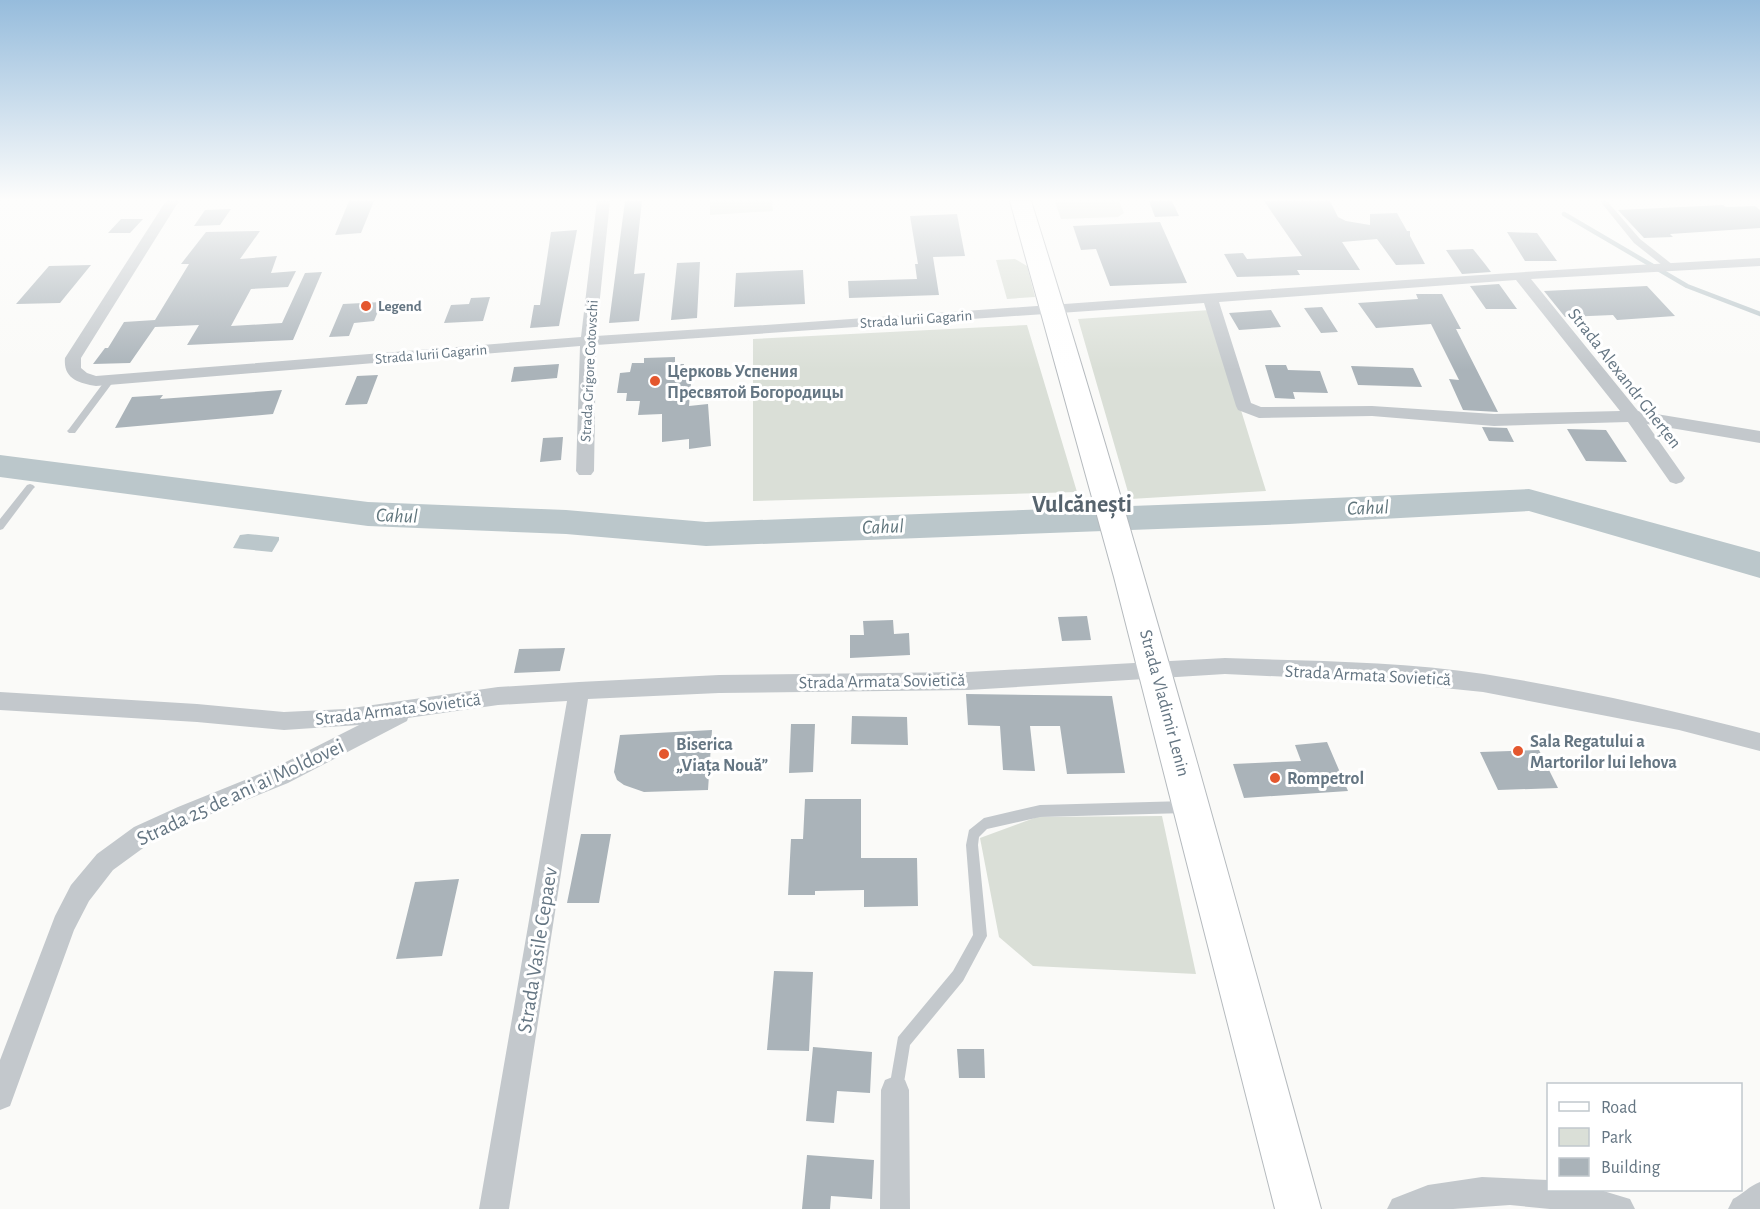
<svg xmlns="http://www.w3.org/2000/svg" width="1760" height="1209" viewBox="0 0 1760 1209" font-family="'Alegreya Sans',sans-serif">
<style>
.green{fill:#dadfd7}
.water{fill:#bbc7cb}
.lines{fill:none;stroke-linecap:round;stroke-linejoin:round}
.stream{stroke:#bbc7cb;stroke-width:4.5}
.river{fill:#bbc7cb;fill-rule:evenodd}
.building{fill:#aab3b9}
.primary-casing{stroke:#b5babe;stroke-width:2}
.lane{fill:#c3c8cc;fill-rule:evenodd}
.street{fill:#c3c8cc;fill-rule:evenodd}
.primary{fill:#fff;fill-rule:evenodd}
.poi-dot{fill:#e4572e;stroke:#fff;stroke-width:2}
.labels{text-anchor:middle;stroke-width:6;stroke-linejoin:round;paint-order:stroke}
.far-poi-label{font-size:15px;font-weight:bold;fill:#657683;stroke:#fff;text-anchor:start}
.far-street-label{font-size:15px;fill:#657683;stroke:#fff}
.poi-label{font-size:18px;font-weight:bold;fill:#657683;stroke:#fff;text-anchor:start}
.street-label{font-size:18px;fill:#657683;stroke:#fff}
.water-label{font-size:20px;font-style:italic;fill:#60757c;stroke:#fff}
.near-street-label{font-size:21px;fill:#657683;stroke:#fff}
.district-label{font-size:24px;font-weight:bold;fill:#57646e;stroke:#fff}
</style>
<rect width="100%" height="100%" fill="#fafaf8"/>
<!-- green -->
<path class="green" d="M710,201H772L773,211L710,215Z
M1119,201L1124,213L1118,217L1061,219L1055,202Z
M1015,259L1027,266L1035,297L1007,299L996,260Z
M1210,310L1266,491L1130,499L1078,319Z
M1027,325L1077,492L753,501V339Z
M1162,816L1196,974L1033,966L999,937L980,838L1037,817Z"/>
<!-- water -->
<path class="water" d="M248,534L279,537V540L272,552L233,548L240,535Z"/>
<g class="lines">
<!-- stream -->
<path class="stream" d="M1564,214L1687,286L1760,314"/>
<!-- river -->
<path class="river" d="M0,455L368,502L566,510L706,522L1289,500L1529,489L1760,552V578L1529,511L1289,524L706,546L566,534L368,526L0,477Z"/>
</g>
<!-- building -->
<path class="building" d="M349,201H374L361,233L335,235Z
M625,201H642L634,274L645,273L639,321L609,323Z
M1149,201H1172L1179,216L1155,217Z
M1264,201H1330L1338,217L1346,221L1370,225V214L1397,213L1407,231H1410V236L1425,264L1396,265L1377,239L1342,242L1360,270H1297L1300,275L1237,277L1224,254L1243,253L1247,259L1302,256Z
M1723,205L1726,207L1755,206L1760,210V228L1670,234L1673,237L1644,238L1618,210Z
M231,209L220,225L194,226L205,210Z
M957,214L965,256L933,257L939,295L849,298L848,281L917,279L915,264H918L910,216Z
M121,219H143L130,233H108Z
M1160,222L1187,283L1110,286L1096,249L1081,250L1073,226Z
M577,230L559,326L530,328L534,305H540L551,232Z
M260,231L240,259L277,256L271,273L296,271L288,287L251,289L231,326L282,323L305,273L322,272L293,340L187,345L199,325L155,327L130,363L93,364L105,348H108L124,322L155,320L189,264H181L206,232Z
M1507,232L1537,233L1557,261H1525Z
M1473,249L1485,264L1491,272L1462,274L1446,250Z
M700,262L697,318L671,320L677,263Z
M91,265L60,303L16,304L49,266Z
M803,270L805,304L734,307L736,273Z
M1499,284L1517,309H1486L1470,286Z
M1647,286L1675,316L1617,320L1613,315L1565,317L1544,291Z
M1416,294H1442L1461,329H1456L1498,412L1463,410L1449,379L1459,380L1431,324L1376,328L1358,303L1418,299Z
M490,297L483,321L444,323L451,305L469,304L471,298Z
M382,302L374,321L354,323L349,336L329,337L343,304Z
M1322,307L1338,332L1321,333L1304,308Z
M1271,310L1281,327L1239,330L1229,313Z
M675,357V364H684L683,371H692L689,406L708,404L711,446L689,449V439L662,442V414L638,415L640,401H626L627,393H617L620,373L630,372L632,363H644V358Z
M559,364L557,378L511,382L514,367Z
M1265,365H1286L1288,370L1320,371L1328,393L1293,392L1295,399L1275,398Z
M1351,366L1413,368L1422,387L1358,385Z
M378,375L367,404L345,405L357,376Z
M282,390L273,414L115,428L132,397L163,395L160,399Z
M1482,427L1507,428L1514,442L1489,441Z
M1567,429L1606,430L1627,462L1586,461Z
M563,437L561,460L540,462L543,438Z
M1087,616L1091,640L1062,641L1058,617Z
M893,620L894,634L909,633L910,655L850,658V635H864L863,621Z
M565,648L560,671L514,673L519,649Z
M966,694L1112,696L1125,773L1067,774L1060,726H1030L1035,771L1003,770L1000,726L968,725Z
M852,716L907,717L908,745L851,744Z
M791,724H815L813,772L789,773Z
M712,730L708,790L644,792L624,785L617,780L614,772L620,735Z
M1327,742L1348,791L1244,798L1233,764L1301,761L1295,745Z
M1539,750L1558,788L1498,790L1480,752Z
M805,799H861V858H917L918,906L864,907V890L815,891V895H788L791,839H803Z
M581,834H611L599,903H567Z
M459,879L442,956L396,959L415,882Z
M774,971L813,972L809,1051L767,1050Z
M813,1047L872,1052L870,1093L837,1091L834,1123L806,1121Z
M957,1049H984L985,1078H959Z
M807,1155L874,1160L872,1199L831,1196L830,1209H802Z"/>
<g class="lines">
<!-- primary casing -->
<g class="primary-casing">
<path id="primary" d="M1010,201H1031C1136,535 1228,872 1321,1209H1275L1114,577Z"/>
</g>
<!-- lane -->
<path class="lane" d="M1600,201H1607L1640,239L1673,265V269H1667L1634,243Z
M110,377L114,380L113,382L75,433H69L67,431L69,429L107,378Z
M30,484L33,485L35,487L33,489L3,529L0,530V519L27,485Z
M1186,801L1190,803L1192,807L1190,811L1186,813L1040,817L987,829L979,837L978,845L987,936L963,981L910,1045L903,1089L901,1094L896,1096L891,1094L889,1089L898,1037L953,971L973,935L966,845L969,830L984,818L1040,805Z"/>
<!-- street -->
<path class="street" d="M166,201H179L81,358V368L87,373L96,376L581,337L597,201H610L596,336C984,312 1372,279 1760,258V266L1531,279L1638,411L1760,431V443L1647,424L1685,478L1682,482L1676,484L1670,482L1628,422L1494,426L1372,416L1259,418L1238,410L1236,406L1204,303L596,345L594,471L591,475H579L576,471L580,346L96,386C79,383 63,379 65,358ZM1516,280L1620,411L1494,414L1372,406L1261,407L1251,403L1219,302Z
M1225,658C1311,661 1399,661 1484,674C1577,689 1669,709 1760,733V751L1679,730L1483,692L1375,681L1225,674L968,690L719,693L588,699L509,1209H479L567,701L498,705L408,718L407,721L288,783L194,821L150,843L113,870L89,901L74,930L10,1106L0,1110V1060L55,916L71,885L97,854L134,827L178,807L272,769L359,725L284,730L197,722L0,710V692L197,704L284,712L345,709L498,687L579,682L719,675L968,672Z
M895,1076L905,1080L909,1090L910,1209H880L881,1090L885,1080Z
M1482,1177L1548,1180V1190H1600L1630,1199L1635,1209H1550L1510,1205L1453,1209H1387L1392,1199L1428,1185Z
M1760,1182V1209H1728L1733,1199C1743,1194 1749,1186 1760,1182Z"/>
<!-- primary -->
<use href="#primary" class="primary"/>
</g>
<!-- sky -->
<linearGradient id="sky" x2="0" y2="1"><stop stop-color="#96bcdc"/><stop offset="0.54" stop-color="#fdfdfc"/><stop offset="1" stop-color="#fdfdfc" stop-opacity="0"/></linearGradient>
<rect width="1760" height="370" fill="url(#sky)"/>
<!-- markers -->
<g class="poi-dot">
<circle cx="366" cy="306" r="6"/>
<circle cx="655" cy="381" r="6"/>
<circle cx="1518" cy="751" r="6"/>
<circle cx="664" cy="754" r="6"/>
<circle cx="1275" cy="778" r="6"/>
</g>
<g class="labels">
<!-- far-poi labels -->
<g class="far-poi-label">
<text x="378" y="311">Legend</text>
</g>
<!-- far-street labels -->
<g class="far-street-label">
<text transform="translate(916 319) rotate(-4)" y="5">Strada Iurii Gagarin</text>
<text transform="translate(431 354) rotate(-5)" y="5">Strada Iurii Gagarin</text>
<text transform="translate(589 371) rotate(-87)" y="5">Strada Grigore Cotovschi</text>
</g>
<!-- poi labels -->
<g class="poi-label">
<text x="667" y="377">Церковь Успения<tspan x="667" dy="21">Пресвятой Богородицы</tspan></text>
<text x="1530" y="747">Sala Regatului a<tspan x="1530" dy="21">Martorilor lui Iehova</tspan></text>
<text x="676" y="750">Biserica<tspan x="676" dy="21">„Viața Nouă”</tspan></text>
<text x="1287" y="784">Rompetrol</text>
</g>
<!-- street labels -->
<g class="street-label">
<text transform="translate(1625 378) rotate(52)" y="6">Strada Alexandr Gherțen</text>
<text transform="translate(1368 675) rotate(3)" y="6">Strada Armata Sovietică</text>
<text transform="translate(882 681) rotate(-1)" y="6">Strada Armata Sovietică</text>
<text transform="translate(1165 703) rotate(75)" y="6">Strada Vladimir Lenin</text>
<text transform="translate(398 709) rotate(-7)" y="6">Strada Armata Sovietică</text>
</g>
<!-- water labels -->
<g class="water-label">
<text transform="translate(1368 507) rotate(-2)" y="7">Cahul</text>
<text transform="translate(397 515) rotate(2)" y="7">Cahul</text>
<text transform="translate(883 526) rotate(-2)" y="7">Cahul</text>
</g>
<!-- near-street labels -->
<g class="near-street-label">
<text transform="translate(240 792) rotate(-25)" y="7">Strada 25 de ani ai Moldovei</text>
<text transform="translate(537 950) rotate(-81)" y="7">Strada Vasile Cepaev</text>
</g>
<!-- district labels -->
<g class="district-label">
<text x="1082" y="512">Vulcănești</text>
</g>
</g>
<!-- legend -->
<rect x="1547" y="1083" width="195" height="108" fill="#ffffff" stroke="#c1c8cd" stroke-width="1.5"/>
<rect x="1559" y="1102" width="30" height="9" fill="#ffffff" stroke="#c1c8cd" stroke-width="1.5"/>
<text x="1601" y="1113" font-size="18" fill="#657683">Road</text>
<rect x="1559" y="1128" width="30" height="18" fill="#dadfd7" stroke="#c1c8cd" stroke-width="1.5"/>
<text x="1601" y="1143" font-size="18" fill="#657683">Park</text>
<rect x="1559" y="1158" width="30" height="18" fill="#aab3b9" stroke="#c1c8cd" stroke-width="1.5"/>
<text x="1601" y="1173" font-size="18" fill="#657683">Building</text>
</svg>
